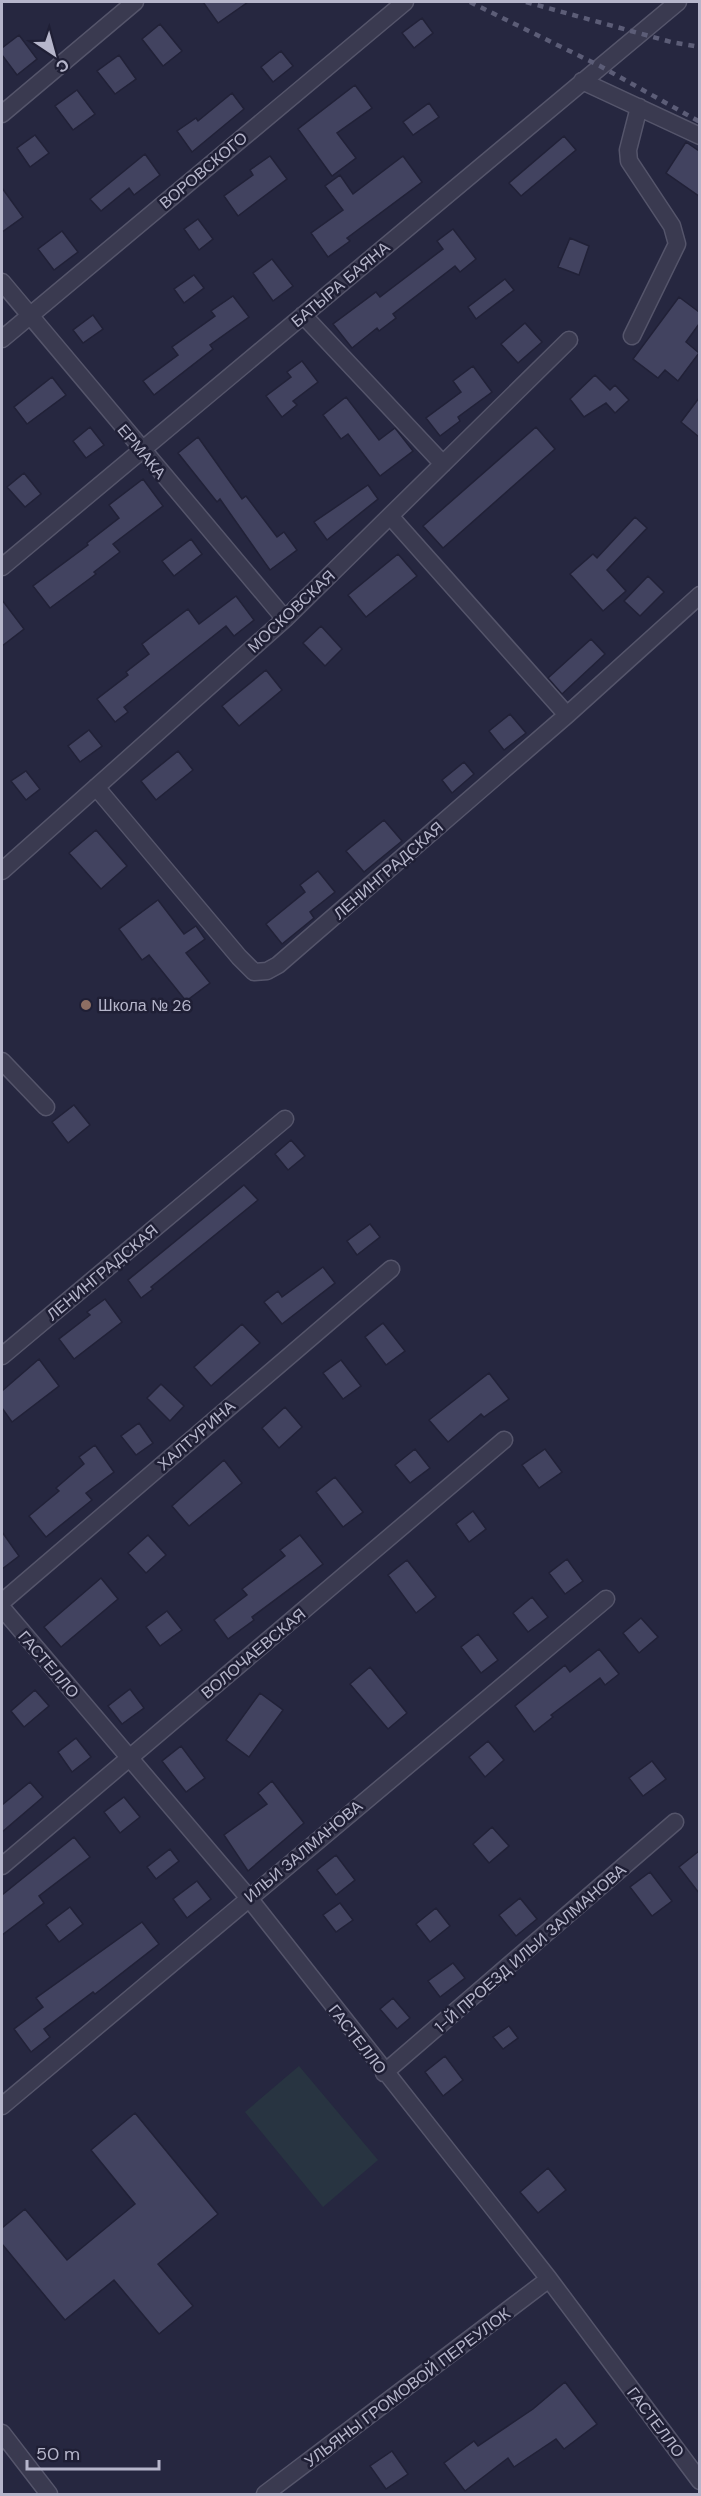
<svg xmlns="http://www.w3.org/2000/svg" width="701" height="2496" viewBox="0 0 701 2496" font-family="'DM Sans',sans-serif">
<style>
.green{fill:#283441}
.building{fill:#424360;stroke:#212137;stroke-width:1.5}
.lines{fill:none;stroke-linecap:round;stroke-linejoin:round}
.minor-casing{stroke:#55556b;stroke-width:19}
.minor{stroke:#3a3a50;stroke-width:16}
.rail{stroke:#5c5d77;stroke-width:4.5;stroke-dasharray:6 6;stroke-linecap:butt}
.education-dot{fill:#8d6e63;stroke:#1f1f35;stroke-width:2}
.labels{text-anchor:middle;stroke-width:5;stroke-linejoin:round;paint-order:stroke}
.street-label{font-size:16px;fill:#b6b6cb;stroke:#1f1f35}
.poi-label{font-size:16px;fill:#b6b6cb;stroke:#1f1f35;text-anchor:start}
</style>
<rect width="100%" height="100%" fill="#262740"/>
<!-- green -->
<path class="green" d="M299,2066L378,2160L323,2207L245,2112Z"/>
<!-- building -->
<path class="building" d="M203,2H248L218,23Z
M422,18L433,33L414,48L402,33Z
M160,24L182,51L163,66L142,39Z
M19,35L37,59L17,75L2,55V48Z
M281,51L293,66L273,82L261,67Z
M119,55L136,79L115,94L97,71Z
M355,85L372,108L337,133L356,158L332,176L298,129Z
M77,90L95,114L73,130L55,106Z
M232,93L244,109L192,152L177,131L196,118L198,121Z
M429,103L439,117L413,135L403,122Z
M35,135L49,153L30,167L17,148Z
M564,136L576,150L521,196L509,183Z
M686,142L699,151V196L666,173Z
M145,154L160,175L134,195L129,188L101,211L90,199Z
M270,156L287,179L238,216L224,196L253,175L250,170Z
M403,156L422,182L347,238L350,241L328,257L311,233L343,210L325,186L340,175L353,194Z
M2,188L23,217L2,232Z
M198,219L213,239L199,250L184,229Z
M453,229L476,259L460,272L455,266L393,314L396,318L379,331L377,328L352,348L333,324L376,292L380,297L443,249L437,241Z
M62,231L78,252L54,270L38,249Z
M570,238L589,246L579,275L558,267Z
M272,259L293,286L273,301L253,273Z
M194,275L204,288L184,303L174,289Z
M505,279L514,290L476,319L468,307Z
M233,296L249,317L210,345L213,349L154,395L143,381L178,355L172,347L215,316L211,311Z
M679,297L699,312V324L686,342L699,353L678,381L665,370L658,378L633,359Z
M93,315L103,329L83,343L73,330Z
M525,323L542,342L518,363L501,344Z
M302,361L318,382L293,401L297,405L282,417L266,396L291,377L287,372Z
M473,366L492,392L458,417L460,421L440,436L426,418L461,392L453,381Z
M595,375L610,390L615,385L629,400L615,413L606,403L584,417L570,399Z
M52,377L66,395L27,424L14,407Z
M346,397L379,440L395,428L413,451L380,476L348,434L341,439L323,415Z
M699,398V437L681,422Z
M90,427L104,445L86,458L73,441Z
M536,427L555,449L443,548L423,526Z
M198,437L242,499L246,496L277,537L284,532L297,550L270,570L220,499L217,502L178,453Z
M24,473L41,494L25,507L7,487Z
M143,479L163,506L113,544L120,552L94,572L96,574L50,608L33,586L88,545L87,543L119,518L109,505Z
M368,485L378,499L327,540L314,522Z
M635,517L647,528L607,570L626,591L603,611L570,574L593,554L597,558Z
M191,539L202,554L174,576L162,561Z
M398,554L417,576L366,617L348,595Z
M648,576L664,592L640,616L624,601Z
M236,596L254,620L234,636L226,626L124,707L128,712L115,722L97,699L128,675L126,672L149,654L142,644L188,609L199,624Z
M2,600L24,629L2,646Z
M321,626L342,649L325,666L303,643Z
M591,639L605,654L562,694L548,678Z
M266,670L282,690L239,726L222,706Z
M510,714L526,733L504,750L489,731Z
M89,730L102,746L80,762L68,746Z
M178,751L193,770L156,800L141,781Z
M464,762L474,774L452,793L442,780Z
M26,771L40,789L26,800L11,781Z
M384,820L402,841L364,872L346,851Z
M96,830L127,866L101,889L69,853Z
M318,871L335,892L310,912L314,918L282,944L266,924L305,892L300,885Z
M158,900L184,934L196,926L205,939L186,953L210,983L186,1001L149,955L142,960L119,929Z
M74,1105L90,1125L68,1143L52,1122Z
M291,1140L305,1156L288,1170L275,1154Z
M244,1185L258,1200L151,1287L153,1289L141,1298L128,1280Z
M370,1224L380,1237L357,1255L347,1241Z
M323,1267L335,1283L282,1324L264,1302L278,1291L282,1297Z
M105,1299L122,1322L74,1359L59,1339L90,1315L87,1312Z
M383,1323L405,1351L386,1365L365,1337Z
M242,1324L260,1343L211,1386L194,1367Z
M39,1359L59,1386L12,1422L2,1408V1391Z
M341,1360L361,1386L343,1399L323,1373Z
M489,1373L509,1399L484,1417L481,1414L448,1442L429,1420Z
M161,1384L184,1406L170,1421L147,1398Z
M285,1407L302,1427L279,1448L262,1428Z
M139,1423L153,1443L136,1455L121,1436Z
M95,1445L114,1472L86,1493L92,1500L46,1537L29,1516L59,1491L56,1488L84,1464L79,1457Z
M415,1449L430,1468L410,1483L395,1465Z
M545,1449L562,1472L539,1488L522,1465Z
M224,1460L242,1483L189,1526L172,1506Z
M335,1477L363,1512L343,1527L316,1492Z
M473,1511L486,1529L469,1542L456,1524Z
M2,1532L19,1556L2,1569Z
M148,1535L166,1555L146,1573L128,1553Z
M300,1535L323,1564L252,1617L254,1620L228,1639L214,1620L247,1595L242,1589L285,1556L280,1550Z
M567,1559L583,1581L565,1594L549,1573Z
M407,1560L436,1597L416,1613L388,1575Z
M101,1578L118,1599L61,1647L44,1627Z
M532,1597L548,1617L528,1632L513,1613Z
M167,1611L182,1630L160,1646L146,1627Z
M641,1618L658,1637L639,1653L623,1633Z
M478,1634L498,1660L481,1673L461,1647Z
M599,1649L619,1674L605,1685L600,1678L551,1715L553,1717L534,1732L515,1706L565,1665L570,1672Z
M370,1667L407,1713L388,1729L350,1684Z
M130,1689L144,1708L122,1724L108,1706Z
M35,1690L49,1706L24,1727L11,1711Z
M260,1693L283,1710L249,1757L226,1740Z
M76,1738L91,1757L72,1772L58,1752Z
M488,1741L504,1760L485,1777L469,1757Z
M181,1746L205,1778L186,1792L162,1761Z
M652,1761L666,1779L643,1796L629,1778Z
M272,1781L304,1823L248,1871L224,1835L267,1804L258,1793Z
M30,1782L43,1797L2,1832V1805Z
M124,1797L140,1817L120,1833L104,1812Z
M492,1827L509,1846L489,1863L473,1844Z
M74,1837L90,1857L39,1896L44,1903L2,1935V1895Z
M170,1849L179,1861L156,1879L147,1867Z
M699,1851V1893L679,1867Z
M336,1855L355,1880L336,1895L317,1870Z
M650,1872L672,1901L652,1916L630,1887Z
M197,1881L211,1899L187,1918L173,1899Z
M520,1898L537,1919L516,1936L499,1915Z
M340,1903L353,1920L336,1932L323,1915Z
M70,1907L83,1924L59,1942L46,1925Z
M436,1908L450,1926L430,1942L416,1924Z
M142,1922L159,1944L95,1994L93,1992L44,2029L50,2037L31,2052L14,2029L43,2007L36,1998Z
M453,1963L465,1978L440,1997L428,1981Z
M393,1998L410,2018L397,2029L380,2009Z
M509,2026L518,2038L503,2049L493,2037Z
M445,2056L463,2080L443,2096L425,2072Z
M135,2113L218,2214L158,2264L193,2306L159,2334L114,2280L65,2320L2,2244V2228L25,2209L67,2260L135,2204L91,2150Z
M548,2168L566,2190L538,2213L520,2192Z
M565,2382L597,2424L564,2449L556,2439L514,2467L508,2458L465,2491L444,2463L474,2441L478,2446L533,2409Z
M392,2451L408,2474L386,2489L370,2466Z"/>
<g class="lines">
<!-- minor casing -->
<g class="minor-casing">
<path id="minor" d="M582,81L700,136
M2,114L135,2
M2,282L285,619
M303,315L443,464
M632,336L677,244L672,226L629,161L628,150L639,107
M2,339L405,2
M390,516L567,715
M2,567L678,2
M96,787L239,957L254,972L267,971L278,965L567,715L700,595
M2,871L285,619L569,340
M2,1061L46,1107
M2,1356L285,1119
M2,1602L391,1269
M2,1608L248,1897L549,2279L700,2481
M2,1866L504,1440
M384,2073L675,1822
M2,2106L606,1599
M2,2433L49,2494
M265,2494L549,2279"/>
</g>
<!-- minor -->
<use href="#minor" class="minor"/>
<!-- rail -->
<path class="rail" d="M470,2L600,66L700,122
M526,2L671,42L700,47"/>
</g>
<!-- markers -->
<circle class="education-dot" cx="86" cy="1005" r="6"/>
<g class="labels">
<!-- street labels -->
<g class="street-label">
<text transform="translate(203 170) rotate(-40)" y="6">ВОРОВСКОГО</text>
<text transform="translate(340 284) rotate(-40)" y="6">БАТЫРА БАЯНА</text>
<text transform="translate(142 451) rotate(50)" y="6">ЕРМАКА</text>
<text transform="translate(291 611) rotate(-43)" y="6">МОСКОВСКАЯ</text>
<text transform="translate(388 870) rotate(-41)" y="6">ЛЕНИНГРАДСКАЯ</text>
<text transform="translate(102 1272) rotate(-40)" y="6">ЛЕНИНГРАДСКАЯ</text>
<text transform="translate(196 1435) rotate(-41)" y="6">ХАЛТУРИНА</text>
<text transform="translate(253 1653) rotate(-40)" y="6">ВОЛОЧАЕВСКАЯ</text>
<text transform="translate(49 1664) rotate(49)" y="6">ГАСТЕЛЛО</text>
<text transform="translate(303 1851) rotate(-40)" y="6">ИЛЬИ ЗАЛМАНОВА</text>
<text transform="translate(530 1948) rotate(-41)" y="6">1-Й ПРОЕЗД ИЛЬИ ЗАЛМАНОВА</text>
<text transform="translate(358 2039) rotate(52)" y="6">ГАСТЕЛЛО</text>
<text transform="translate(407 2387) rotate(-37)" y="6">УЛЬЯНЫ ГРОМОВОЙ ПЕРЕУЛОК</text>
<text transform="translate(656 2422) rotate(53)" y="6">ГАСТЕЛЛО</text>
</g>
<!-- poi labels -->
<g class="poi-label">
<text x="98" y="1011">Школа № 26</text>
</g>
</g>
<!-- border -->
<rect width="701" height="2496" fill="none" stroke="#b6b6cb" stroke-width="6"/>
<!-- north arrow -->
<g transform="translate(54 54) rotate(144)" stroke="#1f1f35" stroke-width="4.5" paint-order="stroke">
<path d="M0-4.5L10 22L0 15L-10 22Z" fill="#b6b6cb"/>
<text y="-9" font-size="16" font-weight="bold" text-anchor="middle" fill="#b6b6cb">С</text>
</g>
<!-- scale -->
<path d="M27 2460v9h132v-9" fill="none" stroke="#b6b6cb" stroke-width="3"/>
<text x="36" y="2460" font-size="18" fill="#b6b6cb" stroke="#1f1f35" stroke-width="4.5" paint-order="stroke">50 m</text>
</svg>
